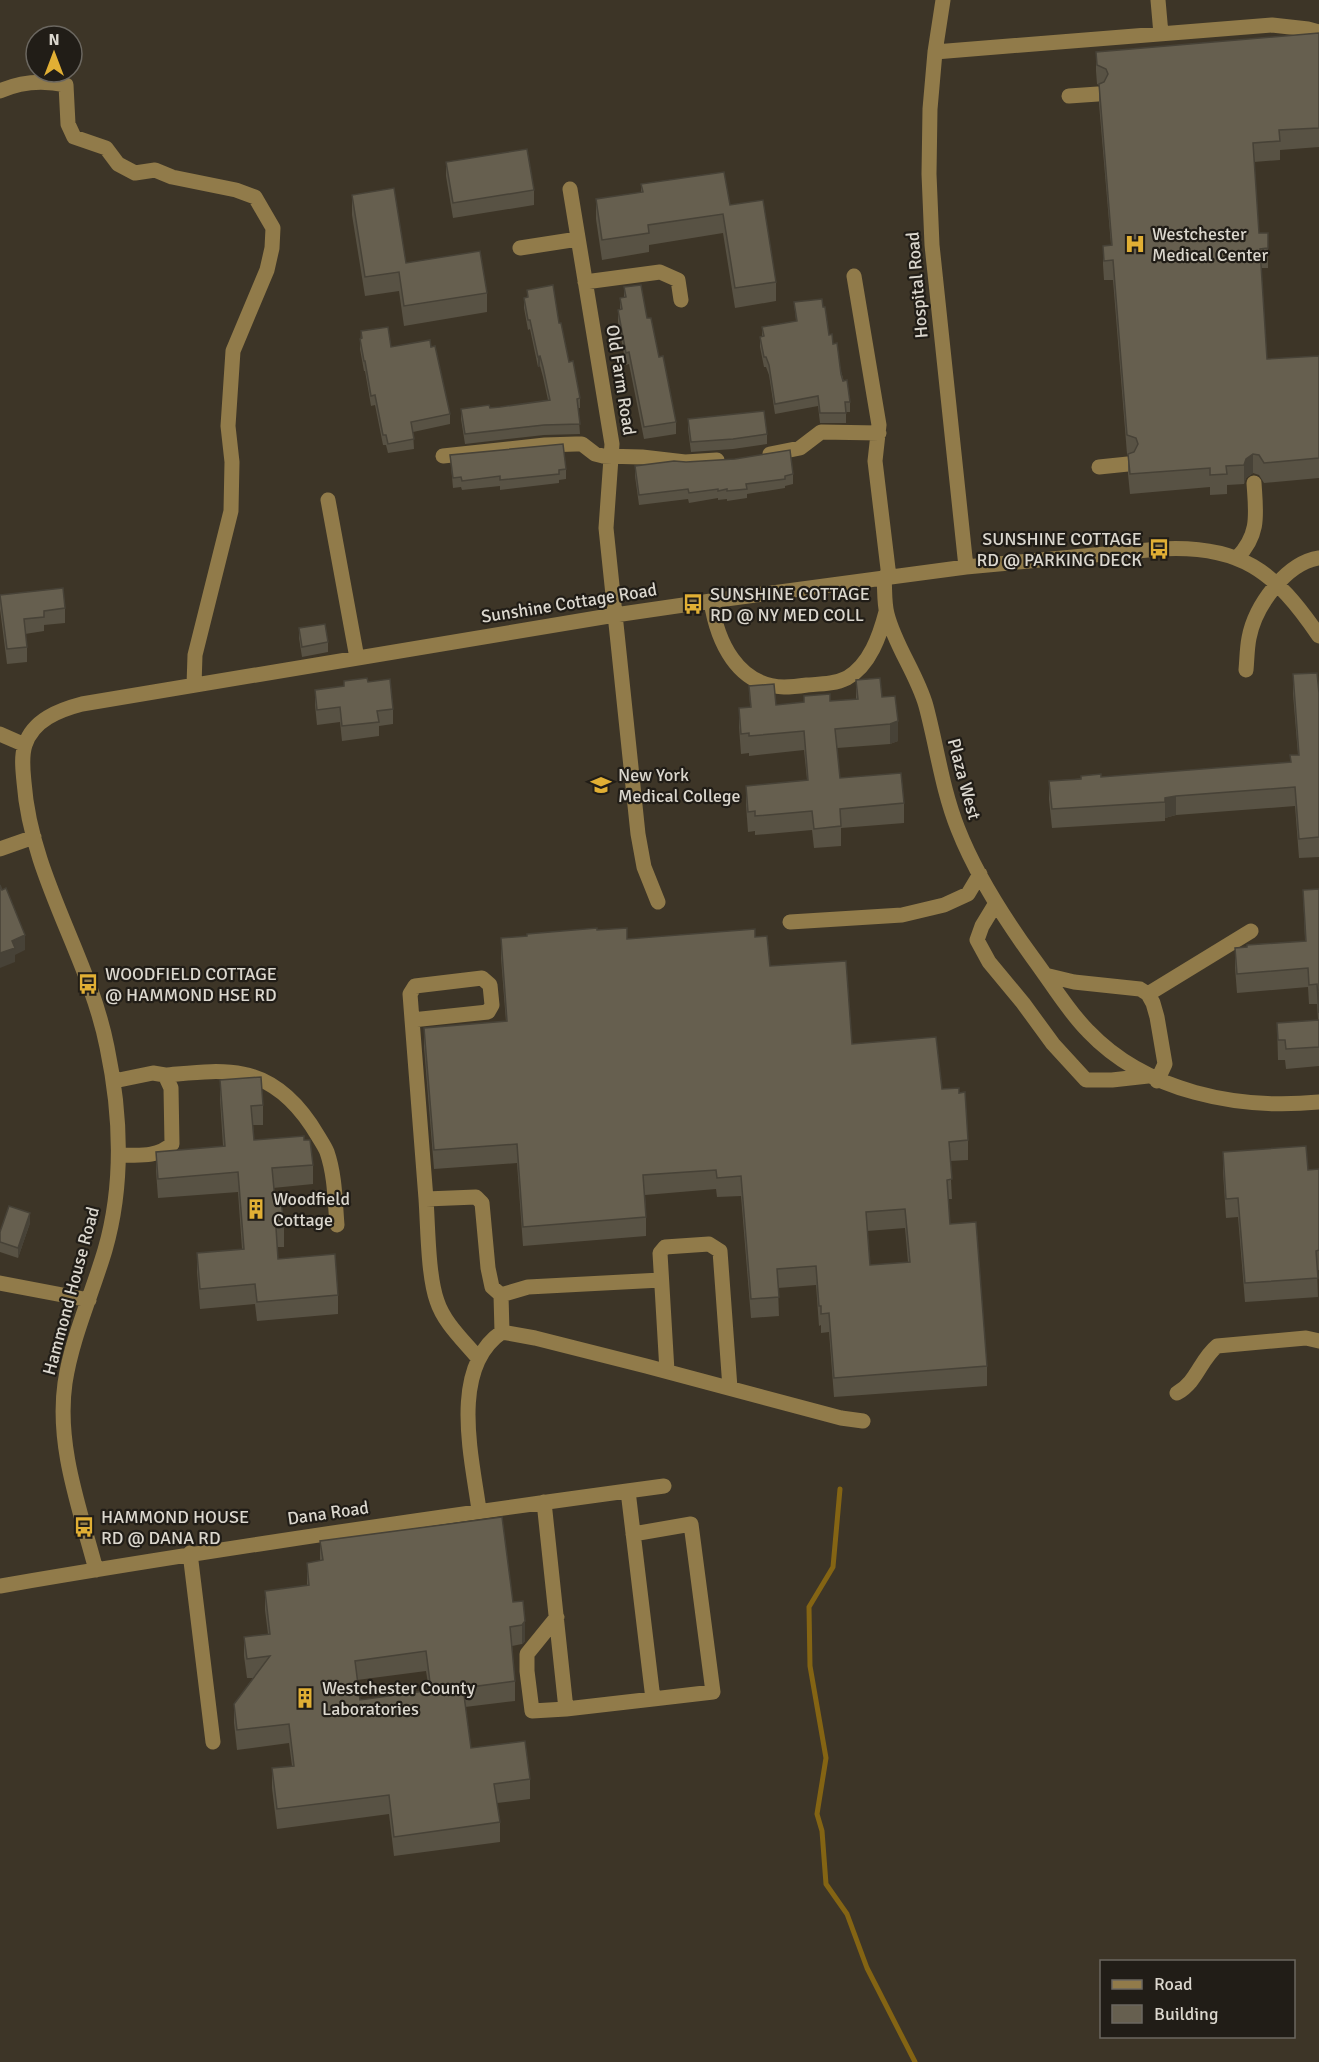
<svg xmlns="http://www.w3.org/2000/svg" width="1319" height="2062" viewBox="0 0 1319 2062" font-family="Signika,sans-serif">
<style>
.lines{fill:none;stroke-linecap:round;stroke-linejoin:round}
.stream{stroke:#846413;stroke-width:5}
.minor{stroke:#917b4a;stroke-width:15}
.wall{fill:#585244;fill-rule:evenodd}
.shaded-wall{fill:#474237}
.building{fill:#665f4f;stroke:#474237;stroke-width:1.5;fill-rule:evenodd}
.labels{text-anchor:middle;stroke-width:4.5;stroke-linejoin:round;paint-order:stroke}
.poi-label{font-size:18px;fill:#dbd7ce;stroke:#211d17;text-anchor:start}
.street-label{font-size:18px;fill:#dbd7ce;stroke:#211d17}
</style>
<rect width="100%" height="100%" fill="#3d3527"/>
<g class="lines">
<!-- stream -->
<path class="stream" d="M840,1489L833,1567L809,1607L810,1666L826,1758L817,1814L822,1831L826,1884L847,1914L867,1968L915,2062"/>
<!-- minor -->
<path class="minor" d="M943,0L935,52L930,109L929,174L932,245L966,567
M1158,0L1161,34
M935,52L1272,25L1308,29L1319,32
M0,91C22,81 43,80 66,85L68,124L74,137L106,148L118,164L135,173L155,170L172,177L236,190L255,197L273,228L272,248L267,270L233,351L228,426L232,462L231,511L195,655L194,685
M1069,96L1098,94
M570,189L612,444L606,528L638,834L644,867L658,902
M520,248L578,239
M854,276L879,425L875,461L889,577
M585,282L660,272L678,280L681,300
M770,454L800,448L821,432L879,433
M443,456L545,445L576,444H582L595,454L603,456L642,457L685,462L717,460
M1099,467L1128,464
M328,500L357,658
M1237,558C1260,534 1256,514 1254,483
M884,577C885,589 884,603 887,614C895,646 917,674 926,706C937,747 942,789 958,829C976,875 1004,918 1033,958C1051,982 1067,1010 1088,1031C1146,1092 1238,1110 1319,1102
M711,601C717,641 737,686 784,687C792,687 800,686 807,685C821,684 835,684 847,678C870,665 880,635 886,612
M1246,670C1247,659 1247,648 1249,638C1255,606 1286,563 1319,558
M0,734L25,745
M0,849L34,837
M996,903L982,926L977,940L989,962L1023,1003L1053,1044L1086,1080H1112L1148,1076
M790,922L902,915L944,905L968,894L980,874
M1045,975L1074,982L1140,989L1148,994L1153,1003L1157,1017L1165,1064L1157,1081
M1148,994L1251,931
M412,1020L488,1012L492,1005L490,985L482,978L415,986L410,994L426,1199L476,1197L482,1203L488,1268L492,1287L501,1295
M165,1075C190,1073 219,1069 243,1074C278,1081 301,1107 318,1136C321,1141 325,1147 327,1152C335,1175 335,1201 337,1225
M114,1081L153,1073L165,1075L171,1088L172,1144C157,1158 138,1155 119,1155
M426,1199C428,1228 428,1276 437,1301C444,1323 464,1341 478,1358
M0,1283L89,1300
M502,1332L501,1295L528,1287L661,1280
M667,1371L660,1253L665,1247L709,1244L720,1251L730,1388
M1177,1393C1197,1382 1200,1360 1217,1346L1306,1338L1319,1341
M628,1491L653,1699L713,1692L691,1524L633,1534
M544,1502L566,1709L653,1699
M479,1510C472,1458 449,1368 502,1332L535,1338L646,1366L841,1418L863,1421
M190,1553L213,1742
M96,1570C80,1509 56,1446 65,1383C72,1337 92,1294 105,1250C124,1184 121,1114 107,1047C89,956 31,877 24,782C23,771 21,757 25,745C33,720 59,710 82,704L615,615L711,601L966,567L1159,549C1240,544 1275,571 1319,636
M0,1586C221,1548 442,1516 664,1486
M557,1617L527,1654V1671L532,1711L566,1709"/>
</g>
<!-- wall -->
<path class="wall" d="M1319,33V147L1280,150V160L1254,162L1259,233L1268,248V268H1261L1267,359L1319,356V478L1264,483L1259,475L1253,473L1246,478L1244,484L1227,485V494L1210,495V487L1130,494L1128,474V455L1127,454L1113,280H1104L1103,265V246L1111,245L1099,104V85L1097,84L1096,71V52Z
M446,162L534,190V205L453,218L446,176Z
M641,184L730,205L776,282V301L735,308L723,233L649,245V252L602,260L596,219V199L641,193Z
M352,195L406,263L487,293V312L404,326L399,291L365,296L352,215Z
M624,287L647,318L659,357L676,422V434L644,439L629,364L626,365L618,322V310L620,309V298H624Z
M527,290L559,323L569,362L580,398V408H578L580,434L544,435L465,444L461,419V409L500,407L548,400L543,377L540,366L538,367L530,329L528,330L524,308V298L527,297Z
M794,302L823,307L829,335L833,344L850,402V412H846V423H820L818,406L775,414L769,375L766,367H764L760,347V337L762,336V327L796,321Z
M361,331L391,347H431L450,414V424L413,432L414,449L388,453L386,445H383L375,405L371,406L365,371H364L360,349Z
M688,419L767,434V444L733,449L691,452L688,429Z
M450,455L566,469V479L559,480V483L500,490V486L462,490L461,487L453,488Z
M635,466L793,474V484L785,486V488L747,494V498L727,501V499L718,500V498L689,503L688,499L639,505L635,476Z
M0,595L65,608V623L44,625V631L25,634L27,647V662L7,664L0,609Z
M299,628L328,642V652L302,657L299,638Z
M1293,674L1319,693V857L1299,858L1295,806L1176,815L1165,818V821L1052,828L1049,800V781L1290,762L1298,755L1293,694Z
M856,680L882,697L898,741L890,744L837,748L840,778L904,803V823L841,828V846L814,848L812,830L755,835V831L748,832L746,805V786L807,780L804,750L749,756V753L741,754L739,727V708L750,707L749,686L776,705L804,702V696L830,701L856,699Z
M344,681L368,682L393,709V724L379,726V736L342,741L340,722L317,725L315,705V690L344,687Z
M1319,889V1066L1286,1069L1285,1060H1278L1277,1023L1318,1020L1317,1004H1309L1308,987L1237,993L1235,968V948L1305,941L1303,890Z
M597,930L627,939L755,937L770,966L852,1044L942,1089L959,1093L968,1140V1160L950,1161L952,1199H948L950,1224L987,1366V1386L834,1397L829,1332L821,1333V1325L819,1326L816,1285L778,1288L779,1316L751,1318L741,1196L717,1197L716,1189L645,1195L646,1217V1236L523,1246L517,1163L434,1169L424,1047V1028L506,1022L501,958V938ZM905,1228L908,1262L870,1265L867,1231Z
M220,1080L263,1105V1125H253L254,1140H304L313,1165V1184L273,1188L275,1200L284,1227V1247H277L278,1259L338,1295V1314L257,1321L255,1304L200,1309L197,1272V1253L242,1249L238,1192L158,1198L156,1171V1152L223,1146L220,1100Z
M1223,1152L1308,1170L1319,1169V1270H1317L1318,1297L1245,1302L1238,1217L1226,1218L1223,1172Z
M30,1223L18,1258L0,1252V1232Z
M320,1541L513,1602L523,1601L525,1641L522,1644L512,1646L515,1681V1701L465,1707L471,1748L530,1779V1799L497,1803L500,1822V1842L394,1856L389,1814L277,1829L272,1788V1768L292,1766L289,1743L237,1750L234,1723V1704L253,1678H247L244,1656V1637L268,1634L265,1610V1591L307,1585V1563L320,1561ZM426,1671L429,1690L360,1700L357,1680Z"/>
<!-- shaded-wall -->
<path class="shaded-wall" d="M540,356V366L538,367V357Z
M1253,454V473L1246,478L1244,484V465L1246,459Z
M898,721V741L890,744V724Z
M1176,796V815L1165,818V798Z
M25,935V950L15,955V962L0,968V953L12,941Z
M30,1213V1223L18,1258V1248Z
M525,1621V1641L522,1644V1625Z"/>
<!-- building -->
<path class="building" d="M1319,33V128L1279,130L1280,141L1253,143L1259,233H1268V248L1260,249L1267,359L1319,356V458L1264,463L1259,455L1253,454L1246,459L1244,465L1226,466L1227,474L1210,475V468L1130,474L1128,454L1134,452L1138,444L1136,438L1127,435L1113,260L1104,261L1103,246L1112,245L1099,84L1104,82L1108,74L1106,69L1097,65L1096,52Z
M527,149L534,190L453,203L446,162Z
M724,172L730,205L763,200L776,282L735,288L723,214L648,225L649,233L602,240L596,199L643,192L641,184Z
M394,188L406,263L480,251L487,293L404,306L399,272L365,277L352,195Z
M553,285L559,323H561L569,362L573,361L580,398L577,399L580,424L544,425L465,434L461,409L489,405L490,408L500,407L550,400L543,367L540,356L538,357L530,320H528L524,298L528,297L527,290Z
M641,285L647,318H651L659,357L663,356L676,422L644,427L629,352L626,353L618,310L622,309L620,298L626,297L624,287Z
M822,299L823,307H825L829,335L832,334L833,344L837,343L841,374L843,381L847,380L850,402H845L846,413H820L818,396L775,404L769,365L766,357H764L760,337L764,336L762,327L797,321L794,302Z
M388,327L391,347L430,340L431,347L435,346L450,414L411,422L414,439L388,444L386,435H383L375,395L371,396L365,361H364L360,339L362,338L361,331Z
M764,411L767,434L733,439L691,442L688,419Z
M563,444L566,469L559,470V474L500,480V476L462,481L461,477L453,478L450,455Z
M790,450L793,474L785,476V479L746,484L747,489L727,491V489L718,491V489L689,493L688,489L639,495L635,466L674,461L686,462L735,459Z
M63,588L65,608L44,611V617L24,619L27,647L7,649L0,595Z
M325,624L328,642L302,647L299,628Z
M1317,673L1319,693V837L1299,839L1295,787L1176,796L1165,798V802L1052,809L1049,781L1081,779V776L1101,774V777L1291,762L1290,755H1299L1293,674Z
M367,678L368,682L390,679L393,709L377,711L379,722L342,726L340,707L317,710L315,690L344,686V681Z
M880,678L882,697L895,696L898,721L890,724L835,729L840,778L901,773L904,803L840,809L841,826L814,829L812,811L755,816V811L748,812L746,786L808,780L804,731L749,736V733L741,734L739,708L751,707L749,686L774,684L776,705L804,702V696L830,694V701L858,699L856,680Z
M0,885L2,890L6,888L25,935L12,941L15,948L0,953Z
M1319,889V1013L1317,984L1309,985L1308,968L1237,974L1235,948L1247,947V945L1306,941L1303,890Z
M597,928V930L627,928V939L755,929V937L767,936L770,966L846,961L852,1044L936,1037L942,1089L959,1088V1093L965,1092L968,1140L949,1142L952,1179L947,1180L950,1224L976,1222L987,1366L834,1378L829,1313L821,1314V1306H819L816,1266L777,1269L779,1297L751,1299L741,1176L717,1178L716,1170L643,1175L646,1217L523,1227L517,1144L434,1150L424,1028L507,1021L501,938L527,936V934ZM905,1209L910,1262L870,1265L866,1212Z
M1319,1020V1047L1286,1049L1285,1040H1278L1277,1023Z
M261,1077L263,1105L251,1106L254,1140L304,1136V1140H310L313,1165L272,1168L275,1200H281L284,1227L276,1228L278,1259L335,1254L338,1295L257,1302L255,1284L200,1289L197,1253L244,1249L238,1172L158,1179L156,1152L225,1146L220,1080Z
M1306,1146L1308,1170L1319,1169V1250L1316,1251L1318,1278L1245,1283L1238,1198L1226,1199L1223,1152Z
M9,1206L30,1213L18,1248L0,1242V1232Z
M502,1517L513,1602L523,1601L525,1621L522,1625L510,1627L515,1681L463,1688L471,1748L525,1741L530,1779L494,1784L500,1822L394,1837L389,1795L277,1809L272,1768L294,1766L289,1724L237,1730L234,1704L270,1656L247,1659L244,1637L270,1634L265,1591L309,1585L307,1563L323,1560L320,1541ZM426,1651L431,1690L360,1700L355,1661Z"/>
<!-- icons -->
<defs>
<g id="hospital-bare" transform="scale(1.62)"><path d="M-5-5h3v3.5h4V-5h3V5h-3V1.5h-4V5h-3Z" fill="#e1af34" stroke="#211d17" stroke-width="2.5" paint-order="stroke"/></g>
<g id="bus-bare" transform="scale(1.62)"><path d="M-5-6H5V4H4V6H2V4H-2V6H-4V4H-5ZM-3.5-4V0h7V-4ZM-3.5 1.2v1.5H-2V1.2ZM2 1.2v1.5H3.5V1.2Z" fill="#e1af34" stroke="#211d17" stroke-width="2.5" paint-order="stroke"/></g>
<g id="university-bare" transform="scale(1.62)"><path d="M0-5L7-2L0 1L-7-2ZM-4 1L0 2.5L4 1V4Q0 6-4 4Z" fill="#e1af34" stroke="#211d17" stroke-width="2.5" paint-order="stroke"/></g>
<g id="building-bare" transform="scale(1.62)"><path d="M-4-6H4V6H1V3H-1V6H-4ZM-2.5-4.3h1.7v1.8h-1.7ZM.8-4.3h1.7v1.8H.8ZM-2.5-1h1.7V.8h-1.7ZM.8-1h1.7V.8H.8Z" fill="#e1af34" stroke="#211d17" stroke-width="2.5" paint-order="stroke"/></g>
</defs>
<g fill-rule="evenodd">
<use href="#hospital-bare" x="1135" y="244"/>
<use href="#bus-bare" x="1159" y="549"/>
<use href="#bus-bare" x="693" y="604"/>
<use href="#university-bare" x="601" y="785"/>
<use href="#bus-bare" x="88" y="984"/>
<use href="#building-bare" x="256" y="1209"/>
<use href="#bus-bare" x="84" y="1527"/>
<use href="#building-bare" x="305" y="1698"/>
</g>
<g class="labels">
<!-- poi labels -->
<g class="poi-label">
<text x="1152" y="240">Westchester<tspan x="1152" dy="21">Medical Center</tspan></text>
<text x="1142" y="545" text-anchor="end">SUNSHINE COTTAGE<tspan x="1142" dy="21">RD @ PARKING DECK</tspan></text>
<text x="710" y="600">SUNSHINE COTTAGE<tspan x="710" dy="21">RD @ NY MED COLL</tspan></text>
<text x="618" y="781">New York<tspan x="618" dy="21">Medical College</tspan></text>
<text x="105" y="980">WOODFIELD COTTAGE<tspan x="105" dy="21">@ HAMMOND HSE RD</tspan></text>
<text x="273" y="1205">Woodfield<tspan x="273" dy="21">Cottage</tspan></text>
<text x="101" y="1523">HAMMOND HOUSE<tspan x="101" dy="21">RD @ DANA RD</tspan></text>
<text x="322" y="1694">Westchester County<tspan x="322" dy="21">Laboratories</tspan></text>
</g>
<!-- street labels -->
<g class="street-label">
<text transform="translate(917 285) rotate(-95)" y="6">Hospital Road</text>
<text transform="translate(621 380) rotate(81)" y="6">Old Farm Road</text>
<text transform="translate(569 603) rotate(-9)" y="6">Sunshine Cottage Road</text>
<text transform="translate(964 779) rotate(75)" y="6">Plaza West</text>
<text transform="translate(71 1291) rotate(-75)" y="6">Hammond House Road</text>
<text transform="translate(328 1513) rotate(-8)" y="6">Dana Road</text>
</g>
</g>
<!-- legend -->
<rect x="1100" y="1960" width="195" height="78" fill="#211d17" stroke="#6b6760" stroke-width="1.5"/>
<rect x="1112" y="1980" width="30" height="9" fill="#917b4a" stroke="#6b6760" stroke-width="1.5"/>
<text x="1154" y="1990" font-size="18" fill="#dbd7ce">Road</text>
<rect x="1112" y="2005" width="30" height="18" fill="#665f4f" stroke="#6b6760" stroke-width="1.5"/>
<text x="1154" y="2020" font-size="18" fill="#dbd7ce">Building</text>
<!-- north arrow -->
<g transform="translate(54 54)"><circle r="28" fill="#211d17" stroke="#6b6760" stroke-width="1.5"/>
<path d="M0-4.5L10 22L0 15L-10 22Z" fill="#e1af34"/>
<text y="-9" font-size="16" font-weight="bold" text-anchor="middle" fill="#dbd7ce">N</text>
</g>
</svg>
